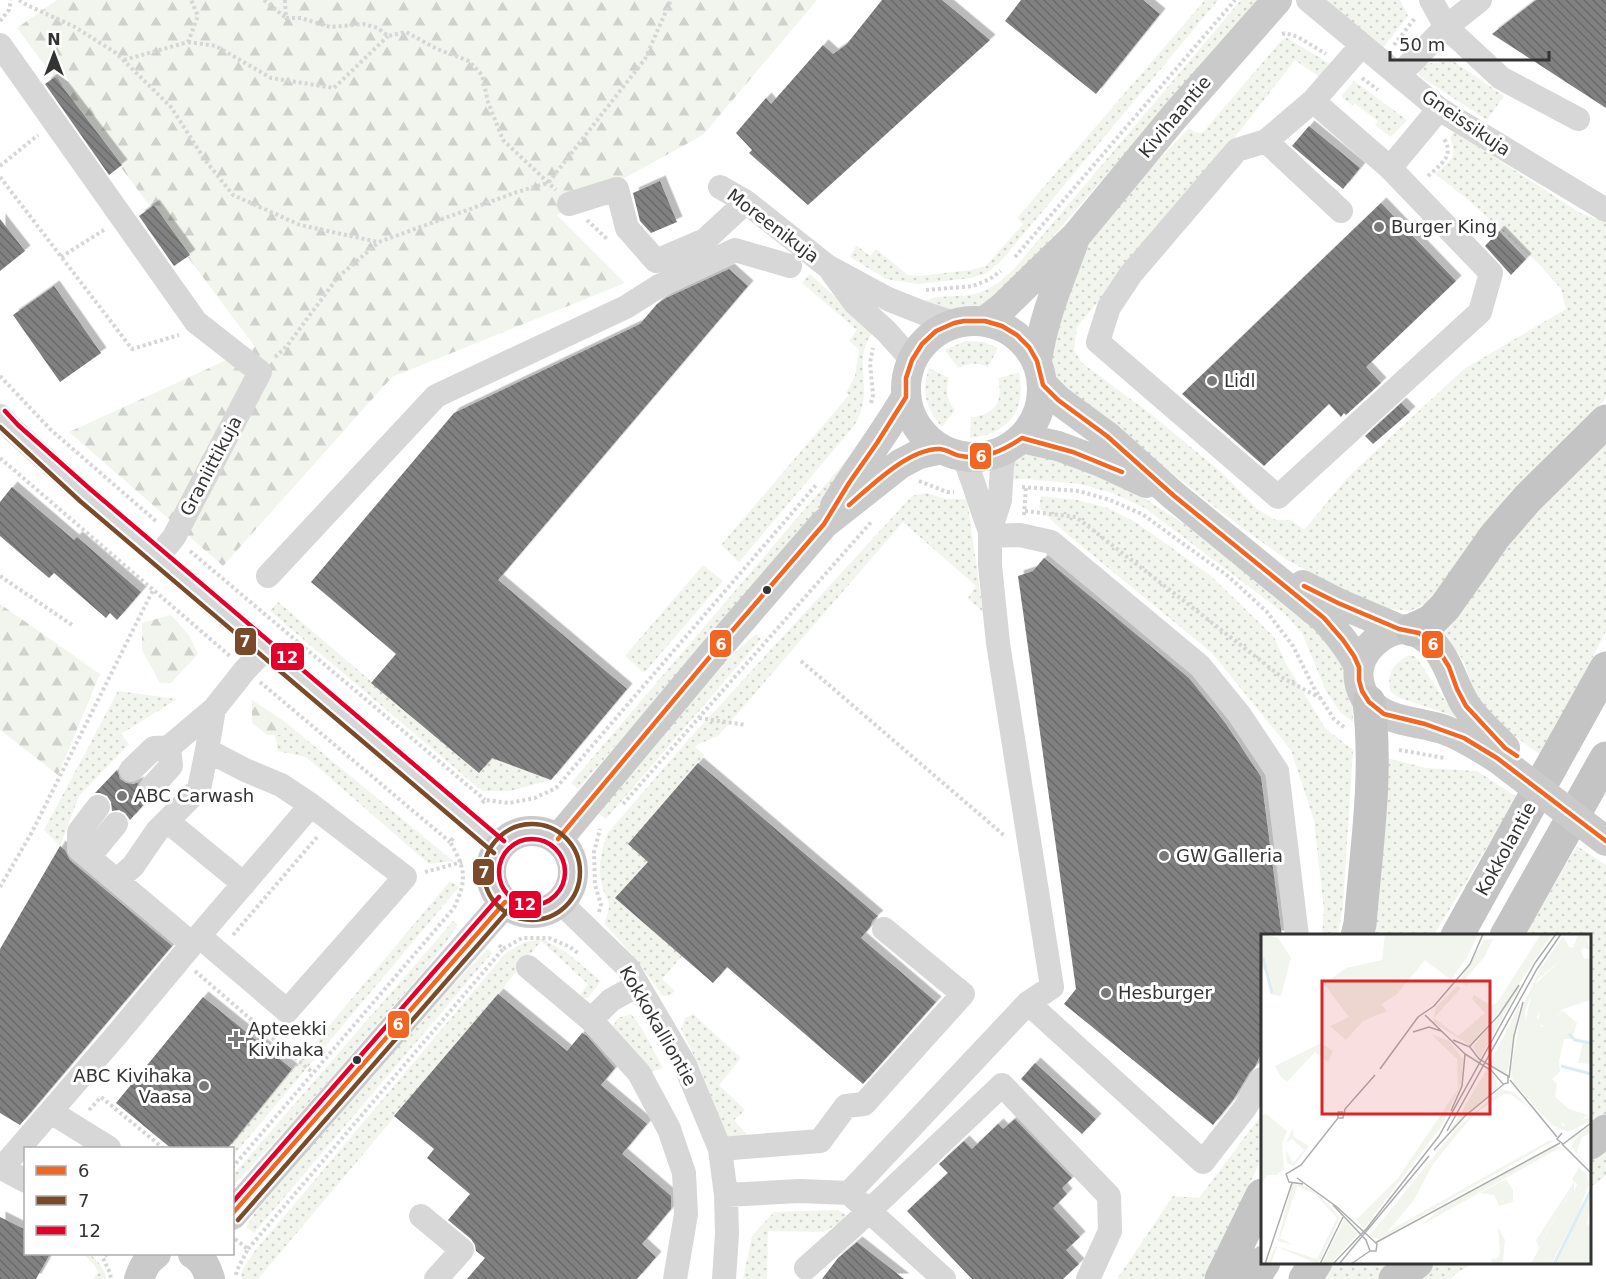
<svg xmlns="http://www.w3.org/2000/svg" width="1606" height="1279" viewBox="0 0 1606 1279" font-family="'DejaVu Sans',sans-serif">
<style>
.green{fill:url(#green-dots)}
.forest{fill:url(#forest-firs)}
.building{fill:url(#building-back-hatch);filter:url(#shadow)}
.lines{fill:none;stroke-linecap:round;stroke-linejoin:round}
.path{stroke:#d6d6d6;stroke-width:4;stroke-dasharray:3 3;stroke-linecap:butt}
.minor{stroke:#d7d7d7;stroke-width:24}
.major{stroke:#cacaca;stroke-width:30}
.highway{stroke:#c4c4c4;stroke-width:33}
.major-bridge{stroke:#cacaca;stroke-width:30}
.bus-1-casing{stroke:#fff;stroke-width:9}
.bus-2-casing{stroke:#fff;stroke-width:9}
.bus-3-casing{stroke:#fff;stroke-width:9}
.bus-1{stroke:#f26522;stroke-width:4.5}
.bus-2{stroke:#7a4b2a;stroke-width:4.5}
.bus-3{stroke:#e4002b;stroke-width:4.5}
.poi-dot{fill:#7a7a7a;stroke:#fff;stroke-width:2}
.bus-dot{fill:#333;stroke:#fff;stroke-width:2}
.labels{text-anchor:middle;stroke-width:6;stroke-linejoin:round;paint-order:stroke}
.street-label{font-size:18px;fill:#333;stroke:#fff}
.poi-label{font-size:18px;fill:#333;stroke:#fff;text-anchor:start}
.inset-river{fill:none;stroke:#ddebf3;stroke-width:3}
.inset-road{fill:none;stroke:#adadad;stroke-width:1.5}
.view{fill:#d62828;fill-opacity:0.15;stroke:#d62828;stroke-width:3}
.inset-edge{fill:none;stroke:#333;stroke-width:3}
.line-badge{stroke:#fff;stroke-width:2}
.badge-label{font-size:16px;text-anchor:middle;font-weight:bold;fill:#fff}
</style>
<defs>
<pattern id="green-dots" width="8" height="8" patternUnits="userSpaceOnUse" patternTransform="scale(1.5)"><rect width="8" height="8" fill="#f1f5ed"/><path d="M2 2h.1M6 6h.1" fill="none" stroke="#cfd2cc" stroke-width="1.8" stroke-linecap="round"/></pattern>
<pattern id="forest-firs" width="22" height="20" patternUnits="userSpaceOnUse" patternTransform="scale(1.5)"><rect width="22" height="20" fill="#f1f5ed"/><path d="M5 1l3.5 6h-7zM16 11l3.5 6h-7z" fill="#cfd2cc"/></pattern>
<pattern id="building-back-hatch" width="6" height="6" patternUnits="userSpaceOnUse" patternTransform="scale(1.5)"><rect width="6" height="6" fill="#818181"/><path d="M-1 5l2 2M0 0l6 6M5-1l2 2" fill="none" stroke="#6a6a6a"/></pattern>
<filter id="shadow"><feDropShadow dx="5.5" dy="-5.5" stdDeviation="0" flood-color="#0004"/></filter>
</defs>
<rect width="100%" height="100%" fill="#fff"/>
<!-- green -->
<path class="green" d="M1205,0H1218L1002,260L987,273L971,278L918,284L886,279L850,257L856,245L870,256L876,249L908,275L919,276L970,270L986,266L1023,224L1017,218Z
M1241,0H1258L1003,294C999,297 996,301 992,304C970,317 942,309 919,304C937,293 955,298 975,294C991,290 1002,280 1014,269Z
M1326,0H1400L1408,16L1382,49Z
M1287,38L1330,64L1319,77L1295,60L1235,137L1077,327L1074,350L1082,363L1152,415L1222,473L1257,509L1276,520H1291L1304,530L1349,476L1464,369L1566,309L1561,289L1539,264L1466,198L1435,174C1451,161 1458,158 1450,137L1454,131L1582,214L1606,222V399L1510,492L1437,596L1427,603L1410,611L1377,607L1287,560L1245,530L1082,404L1054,376L1050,367L1049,354L1087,244L1128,192L1189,128C1195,132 1198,135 1204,131L1281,41Z
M1453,61L1504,96L1487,120L1421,77L1418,70L1422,64Z
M1354,81L1407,120L1391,137L1375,125L1378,121L1354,103L1352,105L1343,98L1342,95Z
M810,274L873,332C857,354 865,371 864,395C863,407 860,416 854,426L739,562L721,545L849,395L846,393L855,376L859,350L849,341L857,330L802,283Z
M965,341L984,342L998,348L988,367C977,362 969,363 958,368L945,350Z
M929,368L949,378C945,391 947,400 955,410L942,427C926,409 921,391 929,368Z
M1019,373C1027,411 1008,434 970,438L971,417C995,415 1004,401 998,378Z
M1606,435V631L1542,756L1511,733L1477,699L1464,662L1442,628L1537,505Z
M855,450L860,453L817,513L578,789L571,783Z
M1029,453L1099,469L1189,527L1331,637L1352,689L1353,722L1340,712L1326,691L1302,633L1285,614L1145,508L1112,493L1080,484L1027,479L1007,480C1011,465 1014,460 1029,453Z
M926,493L946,499H967L983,612L968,598L976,586L903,522L718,736L698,744L695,747L704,755L698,763L628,844L648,862L616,898L683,955L662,979L675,991L669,996H663L634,957L604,923C615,899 605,902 601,882C598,866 602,849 607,834L687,741L912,496Z
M1041,496L1077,500L1108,508L1137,523L1211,576L1274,637L1285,662L1325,728L1353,750L1343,905L1338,935H1322L1324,910L1314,821L1291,750L1212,653L1062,530L1039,508Z
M703,565L723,581L644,673L625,656Z
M278,602L479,773L492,758L551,780L510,791H482L270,611Z
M756,634L761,639L606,819L598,813L720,665Z
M1407,656H1414L1418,660L1456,717L1398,697L1390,691C1387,674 1392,665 1407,656Z
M118,691L177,699L121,734L129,744L79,796L60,846L44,830Z
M284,721L453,861L429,864L306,757L278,751L275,735H284Z
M1387,758L1426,768L1477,771L1517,797L1434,935L1367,936Z
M1577,846L1606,865V1114L1590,1126V936H1524Z
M450,881L459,887L233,1156L232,1148H227Z
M453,921L458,925L429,965L290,1125L233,1186V1175Z
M543,939L566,952L601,981L588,998H578L588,984L541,941L498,994L258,1279H241L242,1271L254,1252L505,954L524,942Z
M488,949L492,953L254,1233L246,1227L262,1202L453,985Z
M631,1014L642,1029L663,1068L651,1072L612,1028L618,1018Z
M693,1014L741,1058L719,1085L745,1110L734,1120L749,1137L739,1140L726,1135L699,1066L681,1029L685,1018Z
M1262,1114V1157L1221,1245L1203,1279H1117L1173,1196L1199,1198Z
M1606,1150V1176L1590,1187V1161Z
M838,1210L847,1216L842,1222L823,1232L768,1231L767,1279H743L752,1236L774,1212Z
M86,1254H90C97,1261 105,1268 106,1279H93L98,1272L95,1266L85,1255Z
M1330,1263H1399L1378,1279H1320Z
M1437,1263H1473L1455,1274L1451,1279H1420Z"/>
<!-- forest -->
<path class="forest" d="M57,0H817L703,135L557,215L625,283L392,377L223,566L69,432L255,347L17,28Z
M0,604L100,674L58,775L0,730Z
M171,615L189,635L198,654L171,683H160L142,650V623Z
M252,700L284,721L285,735H267L252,723Z"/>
<!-- building -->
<path class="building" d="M882,0H942L990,40L808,205L749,153L752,150L736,133L766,98L771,104L823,45L833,54L846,45Z
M1021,0H1143L1160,14L1096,94L1005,21Z
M1536,0H1606V108L1492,34Z
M55,77L122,165L109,175L45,84Z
M1309,126L1360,168L1343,189L1292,146Z
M660,181L677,222L651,233L640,221L633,193Z
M1381,203L1456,281L1366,367L1381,383L1346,415L1344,413L1341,417L1329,404L1264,466L1182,394Z
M154,205L190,255L174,266L139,216Z
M0,219L25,251L0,271Z
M1499,231L1526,259L1511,275L1485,246Z
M729,269L748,286L498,580L627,689L551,780L492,758L479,773L371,683L396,654L311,582L454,413L640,324L657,304L666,298Z
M54,286L101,353L60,382L13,315Z
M1401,403L1410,412L1373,444L1365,436Z
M12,487L74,540L77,537L141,592L117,620L110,613L106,618L54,573L49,578L0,536V502Z
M1044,558L1189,678L1226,724L1261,777L1282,936H1263V1049L1255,1067L1250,1072L1233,1100L1213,1125L1064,1004L1076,989L1018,576L1033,571Z
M698,763L878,916L873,920L870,927L861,938L936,1002L863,1084L727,967L713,983L615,898L648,862L628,844Z
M117,770L120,779L126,783L134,784L139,782L137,786L138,793L141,798L147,801L130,820L125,813L119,810L112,811L111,802L107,796L100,793H95Z
M60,846L65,850L70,860L172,946L20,1125L0,1113V949Z
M498,994L567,1051L582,1033L587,1036L615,1068L601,1085L647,1124L622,1154L671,1196V1209L642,1244L656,1257L637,1279H467L485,1258L476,1251L475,1245L471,1239L448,1220L470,1194L427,1158L434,1149L394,1116Z
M203,997L292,1069L227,1149H172L116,1103Z
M1035,1063L1096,1119L1082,1134L1021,1079Z
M1015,1119L1072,1178L1062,1188L1067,1194L1053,1208L1080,1237L1066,1250L1079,1264L1063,1279H972L907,1211L948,1173L939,1164L964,1141L972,1149L998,1124L1003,1129Z
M0,1217L26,1230V1254H50L36,1279H0Z
M857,1242L904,1279H822L838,1258Z"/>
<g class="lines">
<!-- path -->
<path class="path" d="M19,0L27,5L75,27L116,53L171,107L205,160L233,195L300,225L378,242
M264,0L285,17
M285,0L286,18H301L330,27L363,24L378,28L388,36L406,32L437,49L469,61L482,75L488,102L503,140L556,190
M0,21L9,10L11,0
M1282,34L1286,33L1298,37L1326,54
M188,42L216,46L271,78L334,88L388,36
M1394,45L1415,18
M124,60L188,42L198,16L191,0
M1362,78L1378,90
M0,166L38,135
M1428,176C1440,165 1455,156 1444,139
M0,177L132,349L179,335
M587,220L608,240
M61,257L104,230
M1015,257L1235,0
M926,290L973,286L990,279L1001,271
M275,357L287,346L338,277L379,242L517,192L548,183L645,59L671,0
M0,376L51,430L157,522
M871,403L873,395L870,363L873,348
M0,458L230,656
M919,481L947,492H954
M1022,487L1079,491L1110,500L1142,514L1228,576L1267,612L1293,646L1314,688L1334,719L1345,728
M1025,511L1076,517L1283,678L1320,698
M1024,515L1026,486
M190,551L485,800
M0,576L72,625
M801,661L1006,837
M260,682L450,842
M699,718L746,725
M1399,750L1445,758
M482,803L485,800L509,803L535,798L556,788L816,485
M623,804L872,521
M425,872L462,862
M0,887L32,832L153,590
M599,912L601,904L595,885L594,852L600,829
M233,935L318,836
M499,945L503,949L522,938H549L570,947L579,954
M195,971L313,1073
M89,1110L101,1097L163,1148
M232,1168L454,908C467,879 466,870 450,842L454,837
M235,1239L248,1249L237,1270L236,1275
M248,1249L503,949
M107,1254L103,1258L110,1273L111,1279"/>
<!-- minor -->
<path class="minor" d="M1308,0L1439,109L1606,210
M1431,0L1446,27L1501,78L1578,119
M0,45L196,322L260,372L174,537L158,557
M1399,75L1446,27L1480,0
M1313,101L1362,45
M1266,141L1341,211
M1390,168L1491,273L1480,312L1278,497L1098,342L1109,307L1131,274L1237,150L1266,141L1313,101L1390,168L1439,109
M720,187L746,202L827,266L888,299L923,313L954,323
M569,204L617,189L627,228L656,261L705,240L746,202
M832,272L855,303L886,331L912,360
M0,416L13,430L85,495L499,847
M963,456C974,481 980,506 990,531
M990,536L1020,535L1051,542L1200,666L1239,714L1277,771L1297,936
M268,576L436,396L626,307L659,286L735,250L790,266
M131,770L154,748L169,747
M151,788L171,766L169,747L214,709
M98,807L79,832V849L192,944
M167,821L244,884
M89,857L116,824
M117,880L133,866L157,831L199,789L207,750
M560,902L628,968L685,1065L720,1149L726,1195L727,1234L724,1279
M199,936L311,805L281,785L245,770L207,750L214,709L245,670L265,649
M528,967L591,1020L639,1073L669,1129L684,1173L686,1214L675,1279
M1028,1003L1203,1162L1245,1108L1262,1079
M591,1020L611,1000L638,985
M51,1112L109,1148
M720,1149L820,1141L846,1106L864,1104L963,994L884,929
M0,1167L26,1181
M2,1168L119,1032L199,936L287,1011L405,877L311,805
M849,1193L1028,1003L1052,987L998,643L990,565V531L1000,500L1002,466L1006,449
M726,1195L800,1191L849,1193L944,1279
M421,1216L462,1250L436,1279
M806,1268L851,1228L1002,1085L1109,1196L1110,1231L1088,1279"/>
<!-- major -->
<path class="major" d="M906 389a68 68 0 1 1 136 0a68 68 0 1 1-136 0Z
M985,321L1002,308L1076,236L1174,117L1277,0
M1037,361C1043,319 1058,284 1073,244
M1043,385L1058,400L1107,436L1173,495L1324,618C1337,633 1350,648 1359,667
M1022,438L1058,446L1101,462L1146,483
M835,506C857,469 884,435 906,397
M1303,585L1338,603L1399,629
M1497,758C1480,748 1464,737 1445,730C1421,721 1387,723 1369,702C1361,694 1357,679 1359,668C1363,644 1395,620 1418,633C1446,647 1450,679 1465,704C1475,720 1492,734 1505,748
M491 872a41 41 0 1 1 82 0a41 41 0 1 1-82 0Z
M558,839L713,653L824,524L900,464L919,454L941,449
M232,1215L505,902
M193,1254C203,1260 207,1268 210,1279
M139,1279C143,1268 146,1261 156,1254"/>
<!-- highway -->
<path class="highway" d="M1412,630L1431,621L1445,607L1495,536L1527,499L1606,421
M1357,936L1360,924C1366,851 1378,776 1369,702
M1457,936L1606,668
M1506,936L1606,758
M1590,1143L1606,1131
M1221,1279L1262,1195
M1253,1279L1264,1262
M1305,1279L1316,1262
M1395,1279L1417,1262"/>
<!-- major-bridge -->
<path class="major-bridge" d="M1497,758L1606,841"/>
<!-- bus-1 casing -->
<g class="bus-1-casing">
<path id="bus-1" d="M849,505C871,486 908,449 939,449C947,449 953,455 961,456C984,460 1004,450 1022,438L1073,452L1122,472
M1304,586L1338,603L1399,629L1419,633L1438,649L1449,667L1457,689L1466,706L1505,748L1517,756
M558,839L713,653L824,524L849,483L877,443L906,397V378L912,360L922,344L936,331L954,323L964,321H985L1002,326L1017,335L1029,347L1037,361L1043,385L1058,400L1107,436L1173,495L1324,618L1343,640L1354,656L1359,667V680L1362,691L1369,702L1384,714L1425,724L1464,738L1497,758L1606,841
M232,1214L505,902"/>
</g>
<!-- bus-2 casing -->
<g class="bus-2-casing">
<path id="bus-2" d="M0,427L80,501L494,853
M484 872a48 48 0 1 1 96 0a48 48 0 1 1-96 0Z
M238,1220L511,907"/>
</g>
<!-- bus-3 casing -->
<g class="bus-3-casing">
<path id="bus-3" d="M5,411L18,425L90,489L504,841
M499 872a33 33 0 1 1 66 0a33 33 0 1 1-66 0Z
M232,1203L499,897"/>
</g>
<!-- bus-1 -->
<use href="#bus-1" class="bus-1"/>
<!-- bus-2 -->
<use href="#bus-2" class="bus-2"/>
<!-- bus-3 -->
<use href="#bus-3" class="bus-3"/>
</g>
<!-- markers -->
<g class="poi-dot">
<circle cx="1379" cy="227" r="6"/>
<circle cx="1212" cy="381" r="6"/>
<circle cx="122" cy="796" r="6"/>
<circle cx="1164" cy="856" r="6"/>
<circle cx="1106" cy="993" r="6"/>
<path d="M233 1030h6v6h6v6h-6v6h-6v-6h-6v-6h6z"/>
<circle cx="204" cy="1086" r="6"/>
</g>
<g class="bus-dot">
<circle cx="767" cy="590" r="5"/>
<circle cx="357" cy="1060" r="5"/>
</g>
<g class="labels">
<!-- street labels -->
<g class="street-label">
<text transform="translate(1175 117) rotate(-50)" y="6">Kivihaantie</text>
<text transform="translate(1466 123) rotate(34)" y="6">Gneissikuja</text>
<text transform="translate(773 226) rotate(37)" y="6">Moreenikuja</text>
<text transform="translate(211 466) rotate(-62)" y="6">Graniittikuja</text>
<text transform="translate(1506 849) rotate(-61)" y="6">Kokkolantie</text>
<text transform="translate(658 1026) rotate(60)" y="6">Kokkokalliontie</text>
</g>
<!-- poi labels -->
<g class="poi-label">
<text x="1391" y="233">Burger King</text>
<text x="1224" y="387">Lidl</text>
<text x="134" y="802">ABC Carwash</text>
<text x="1176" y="862">GW Galleria</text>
<text x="1118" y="999">Hesburger</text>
<text x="248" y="1035">Apteekki<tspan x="248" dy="21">Kivihaka</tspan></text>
<text x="192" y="1082" text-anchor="end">ABC Kivihaka<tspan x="192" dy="21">Vaasa</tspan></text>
</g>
</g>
<!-- overview -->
<g transform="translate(1261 934)">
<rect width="330" height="330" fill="#fff"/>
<path d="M198,0H217L206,23L196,11ZM280,0H291L242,74L208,111L172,88L175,73L196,52L200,54L173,84L197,102L224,79L211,65L213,61L229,71L236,69ZM302,2L308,13L301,25L276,46L264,77L265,91L302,192L330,183V187L307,198L291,191L252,148L250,135L261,73L278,37ZM232,5L224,22L205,44L208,49L205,52L199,45L223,6ZM262,47L219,124L212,113ZM259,70L246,140L228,131ZM279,76H300L301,77L285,93L277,89ZM170,100L188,107L202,125L200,150L180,193L103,294L95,286L137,244L197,155L196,125ZM226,135L234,142L237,153L189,197ZM240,155L252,158L270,175L249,160H243L213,180L172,230L153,266L126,298L289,206L291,208L119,305L112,304L109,301L195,195ZM330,191V199L321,203L316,218L330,236L310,213L317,201L309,208L314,200ZM32,194L33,203L48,212L33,232L26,229L25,216L32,229L43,216L31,205L25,209ZM294,212L301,214L307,222L300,214L291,218L159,292L178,276ZM325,240L328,250L290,330H283ZM313,248V258L303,267L278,314L275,306ZM31,250L41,251L56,259L79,283L57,330L16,313L10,330H6L15,312L56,325L76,284L54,260L36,252L19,304L32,311L17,307ZM83,285L97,300L69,330H61Z" fill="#f1f5ed"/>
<path d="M0,0L17,4L30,24L20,62L9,60V48L0,29ZM124,0H198L196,11L206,23L190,46L164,26L135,61L120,70L126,77L102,87L85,106L69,92L88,83L63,50L85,34L121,26ZM317,0H330L326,8L330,16L322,14L320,18L323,24L330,25V66L296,77L280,76L276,83L280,92L284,93L302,77L316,89L311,105H303L298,127L299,138L291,145L296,150L294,163L308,175L327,181L308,195L262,149L263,95L272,52L301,25L308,13L312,14ZM322,108L330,109V130L317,129ZM60,109L72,117L67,128L54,118L26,148L20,143L14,132ZM5,180L26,197L21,210L23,235L16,241H7L0,249V182ZM318,233L325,240L283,330H270L303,267L313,258L316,250L311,246ZM245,245L252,256V268L238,272L233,261L219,259ZM328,250L317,279L290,330L292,320ZM330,259L326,290L330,292V330H295ZM237,293L244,306L242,327L231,330L230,325L237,324L239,319Z" fill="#f1f5ed"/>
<path d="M330,259L326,290L330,295L324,308L310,326L294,330Z" fill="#f1f5ed"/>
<path class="inset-river" d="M2,24L11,59M308,100L314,106L330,109M300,132L330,140M293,330L330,256"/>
<path class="inset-road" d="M164,81L204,120L231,137L242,150L247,149V142L218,125L209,113L192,106M152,98L168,93L180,97M208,113L238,81L258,51M119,135L157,83L173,72L209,30L222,0M248,144L253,102L262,68M249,146L296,203M190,177L201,152L204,120M77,184H82L84,175L114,141M186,197L276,35L300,0M301,199L296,205L302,210L330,189M301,210L330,239M173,216L204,182L243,150M36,244L76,273L116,310L115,317H109L105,306L72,271M42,250L28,248L25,240L40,231L77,184V178H82M114,309L299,209M4,330L31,249M59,330L82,283M72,330L106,294L178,202L274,29L295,0M78,330L168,222M90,330L109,317"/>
<path class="view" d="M61,47H229V180H61Z"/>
<rect width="330" height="330" class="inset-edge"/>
</g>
<g class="line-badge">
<rect x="969" y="442" width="23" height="28" rx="6" fill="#f26522"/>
<rect x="234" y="627" width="23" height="29" rx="6" fill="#7a4b2a"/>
<rect x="709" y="629" width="23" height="29" rx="6" fill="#f26522"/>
<rect x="1421" y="630" width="23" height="29" rx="6" fill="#f26522"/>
<rect x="270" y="642" width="35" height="29" rx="6" fill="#e4002b"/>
<rect x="472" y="858" width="23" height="28" rx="6" fill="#7a4b2a"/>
<rect x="508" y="890" width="34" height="29" rx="6" fill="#e4002b"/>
<rect x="387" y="1010" width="23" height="29" rx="6" fill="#f26522"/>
</g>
<g class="badge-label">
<text x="981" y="462">6</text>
<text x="245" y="647">7</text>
<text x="721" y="650">6</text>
<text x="1433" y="650">6</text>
<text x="287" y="663">12</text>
<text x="484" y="878">7</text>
<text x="525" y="910">12</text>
<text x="398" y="1030">6</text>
</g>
<!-- legend -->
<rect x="24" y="1147" width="210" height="108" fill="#ffffff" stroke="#adadad" stroke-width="1.5"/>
<rect x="36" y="1166" width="30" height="9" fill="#f26522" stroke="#adadad" stroke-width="1.5"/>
<text x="78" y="1177" font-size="18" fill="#333333">6</text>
<rect x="36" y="1196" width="30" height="9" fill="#7a4b2a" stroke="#adadad" stroke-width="1.5"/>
<text x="78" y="1207" font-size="18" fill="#333333">7</text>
<rect x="36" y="1226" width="30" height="9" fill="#e4002b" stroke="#adadad" stroke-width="1.5"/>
<text x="78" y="1237" font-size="18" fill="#333333">12</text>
<!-- north arrow -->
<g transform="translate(54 54)" stroke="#ffffff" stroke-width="4.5" paint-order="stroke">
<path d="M0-4.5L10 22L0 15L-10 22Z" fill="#333333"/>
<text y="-9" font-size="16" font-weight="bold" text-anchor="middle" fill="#333333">N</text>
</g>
<!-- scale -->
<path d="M1390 51v9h159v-9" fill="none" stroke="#333333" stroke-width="3"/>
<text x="1399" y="51" font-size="18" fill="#333333" stroke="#ffffff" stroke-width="4.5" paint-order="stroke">50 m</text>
</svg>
